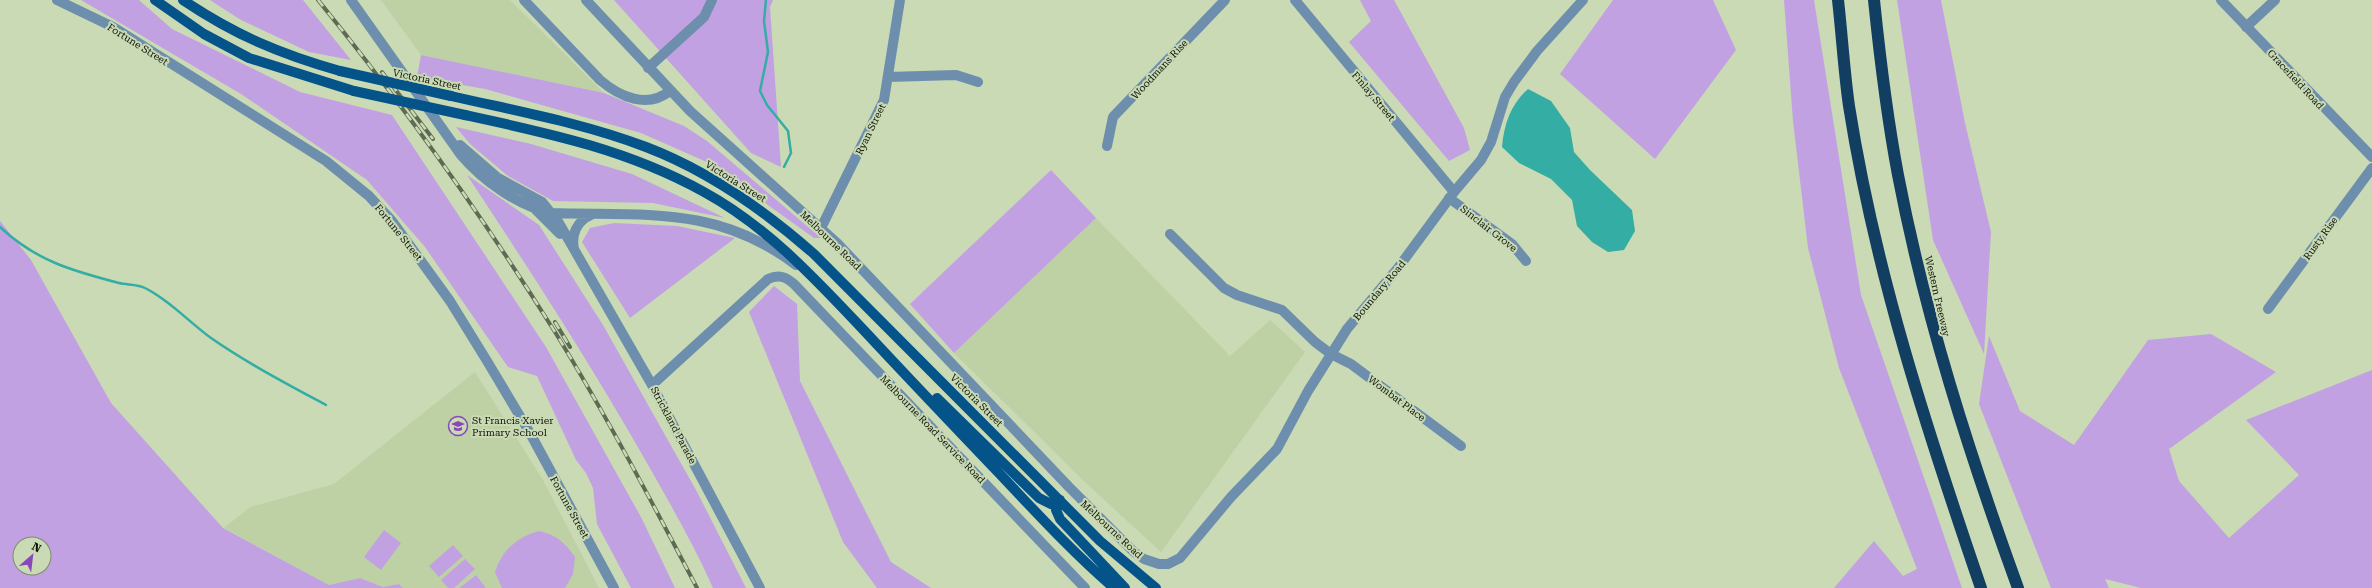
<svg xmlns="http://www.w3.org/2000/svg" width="2372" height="588" viewBox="0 0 2372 588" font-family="'Roboto Serif',serif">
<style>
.built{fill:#bdd1a5}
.green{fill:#c2a1e2;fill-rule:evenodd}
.water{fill:#34ada4}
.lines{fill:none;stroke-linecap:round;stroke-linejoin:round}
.stream{stroke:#34ada4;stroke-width:2.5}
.minor{stroke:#6e8ead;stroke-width:10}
.major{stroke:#045389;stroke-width:10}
.highway{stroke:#123e62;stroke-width:12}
.rail-casing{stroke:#5f6a52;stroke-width:4}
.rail{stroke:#c9dab4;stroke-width:2.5;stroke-dasharray:8;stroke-linecap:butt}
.major-bridge{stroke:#045389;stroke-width:10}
.labels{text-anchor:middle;stroke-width:4;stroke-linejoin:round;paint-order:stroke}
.street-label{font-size:10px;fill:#0e1407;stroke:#c9dab4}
.poi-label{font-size:10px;fill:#0e1407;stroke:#c9dab4;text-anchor:start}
</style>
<rect width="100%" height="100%" fill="#c9dab4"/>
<!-- built -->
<path class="built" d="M381,0H510L604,93L421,55Z
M1096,218L1230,356L1270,320L1305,352L1161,552L1087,484L954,353Z
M475,372L543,480L599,588H486L475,575L459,588H403L399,584L383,587L360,578L329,585L224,528L250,507L334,484Z"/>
<!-- green -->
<path class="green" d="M81,0H139L172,29L300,92L392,115L546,347L642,519L675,588H631L597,524L593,488L586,473L576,460L537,376L508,367L425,247L367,180L241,94Z
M210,0H303L351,60L309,52L241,20Z
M614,0H773L770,7L781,167L751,153Z
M1360,0H1394L1464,128L1470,150L1449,161L1349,42L1371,21Z
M1613,0H1713L1736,50L1655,159L1560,74Z
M1784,0H1814L1861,295L1962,588H1834L1874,541L1903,576L1917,569L1839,368L1808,248L1793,121Z
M1897,0H1941L1965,123L1991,232L1984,354L1933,240Z
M421,55L604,93L684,126L707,141L821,238H814L709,163L641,133L485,89L417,77Z
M456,127L531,144L632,174L725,218L653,203L553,201L508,176L470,144Z
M1051,170L1096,218L954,353L910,304Z
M467,175L539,225L603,325L696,490L746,588H713C695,547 673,509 651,470C594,369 531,272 467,175Z
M0,221L31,260L111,403L223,528L329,585L360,578L383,587L399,584L403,588H0ZM20,544H44V568H20Z
M614,223L677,226L735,238L630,318L582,242L590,228Z
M774,286L797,304L800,381L891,562L931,588H877L843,542L749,312Z
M2211,334L2276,372L2169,449L2179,481L2229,538L2299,475L2246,420L2372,370V588H2141L2105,579L2109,588H2051L1979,404L1989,336L2020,411L2074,445L2148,340Z
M384,530L401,543L381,570L364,557Z
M539,531C557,535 565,543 575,557L573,574L565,588H502L495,572C503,549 516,538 539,531Z
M453,545L463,556L439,577L429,566Z
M465,559L475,569L454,588H448L441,580Z
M476,575L486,588H459Z"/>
<!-- water -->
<path class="water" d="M1528,89L1551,101L1570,128L1574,152L1590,170L1632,210L1635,231L1624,250L1608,252L1592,242L1577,226L1572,200L1551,179L1519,163L1502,147C1504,124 1511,104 1528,89Z"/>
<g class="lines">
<!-- stream -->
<path class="stream" d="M766,0L764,21L768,52L760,91L767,105L788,131L791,153L784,167
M0,227C36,261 73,271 119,283C127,285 138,284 145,288C169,300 189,322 211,338C247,363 287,384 326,405"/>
<!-- minor -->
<path class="minor" d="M57,0L113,27L326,161L369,196L392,221L450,301L487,361L530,433L614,588
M351,0L461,155C482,180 519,207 552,213C645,216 717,205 796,265
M524,0L600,80C620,97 647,109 670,91
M586,0L690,111L837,243L1069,487L1134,552L1144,559L1159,564H1168L1180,558L1231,497L1277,449L1308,391L1347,329L1398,268L1454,192L1481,160L1491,142L1505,97L1514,82L1537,51L1583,0
M1295,0L1454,192
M2221,0L2372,157
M2246,27L2275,0
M648,68L704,17L712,0
M888,77L956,75L978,82
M460,145L498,178L542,202L559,223L652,385L760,588
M1107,146L1113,117L1225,0
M1449,198L1512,244L1526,261
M536,210L560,234
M821,228L884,100L900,0
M1170,234L1224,288L1237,295L1282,310L1315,342L1331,354L1351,364L1461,446
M574,249C571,234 577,221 591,215
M2268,309L2372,168
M652,385L768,279C779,274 786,277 794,284L1085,588"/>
<!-- major -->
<path class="major" d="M155,0L204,34L249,58L354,91
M183,0C235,35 280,54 340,71
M451,96C516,111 583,123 646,147C709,171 763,209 814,254L1100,541L1156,588
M465,115C548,133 629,150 704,192C770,228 821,285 872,339C913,383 955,427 997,471C1035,511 1072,552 1114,588
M937,398L1039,498L1051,504L1060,500
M1060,500L1056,510L1060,519L1125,588"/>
<!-- highway -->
<path class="highway" d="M1838,0C1842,35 1844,71 1849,106C1875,272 1927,430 1981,588
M1874,0C1880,59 1887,117 1898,175C1925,316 1969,453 2018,588"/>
<!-- rail casing -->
<g class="rail-casing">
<path id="rail" d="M318,0C404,106 483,217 555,332C606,415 652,502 697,588
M382,72L433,139
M555,322L570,347"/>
</g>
<!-- rail -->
<use href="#rail" class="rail"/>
<!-- major-bridge -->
<path class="major-bridge" d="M340,71L451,96
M354,91L465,115"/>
</g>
<!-- icons -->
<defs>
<g id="school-ring" transform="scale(1)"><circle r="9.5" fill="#c9dab4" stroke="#8947bc" stroke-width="1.5"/><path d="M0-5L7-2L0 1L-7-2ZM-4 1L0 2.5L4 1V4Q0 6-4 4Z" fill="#8947bc"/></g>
</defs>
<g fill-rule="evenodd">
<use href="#school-ring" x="458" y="426"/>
</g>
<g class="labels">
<!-- street labels -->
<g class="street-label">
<text transform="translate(138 44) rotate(32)" y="4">Fortune Street</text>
<text transform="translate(1159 69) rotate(-47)" y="4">Woodmans Rise</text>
<text transform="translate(427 79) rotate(12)" y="4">Victoria Street</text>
<text transform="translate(2296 79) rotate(47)" y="4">Gracefield Road</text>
<text transform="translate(1374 96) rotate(50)" y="4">Finlay Street</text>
<text transform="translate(870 129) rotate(-64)" y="4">Ryan Street</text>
<text transform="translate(736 181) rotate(32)" y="4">Victoria Street</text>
<text transform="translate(1489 228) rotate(38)" y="4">Sinclair Grove</text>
<text transform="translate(399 232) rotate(51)" y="4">Fortune Street</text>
<text transform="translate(2320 238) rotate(-54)" y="4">Rusty Rise</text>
<text transform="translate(831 240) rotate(44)" y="4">Melbourne Road</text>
<text transform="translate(1379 290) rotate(-50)" y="4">Boundary Road</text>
<text transform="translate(1938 296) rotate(77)" y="4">Western Freeway</text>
<text transform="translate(1397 398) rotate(37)" y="4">Wombat Place</text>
<text transform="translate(977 400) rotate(45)" y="4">Victoria Street</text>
<text transform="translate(674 425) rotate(62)" y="4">Strickland Parade</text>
<text transform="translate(933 429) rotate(46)" y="4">Melbourne Road Service Road</text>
<text transform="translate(570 507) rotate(61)" y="4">Fortune Street</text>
<text transform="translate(1112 529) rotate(43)" y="4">Melbourne Road</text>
</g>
<!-- poi labels -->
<g class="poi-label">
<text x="472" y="424">St Francis Xavier<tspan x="472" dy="12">Primary School</tspan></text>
</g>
</g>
<!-- north arrow -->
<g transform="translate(32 556) rotate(28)"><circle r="19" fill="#c9dab4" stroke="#7e8b6f"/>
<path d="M0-3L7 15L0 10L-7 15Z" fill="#8947bc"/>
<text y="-6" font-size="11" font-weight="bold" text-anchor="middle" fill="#0e1407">N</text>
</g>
</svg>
